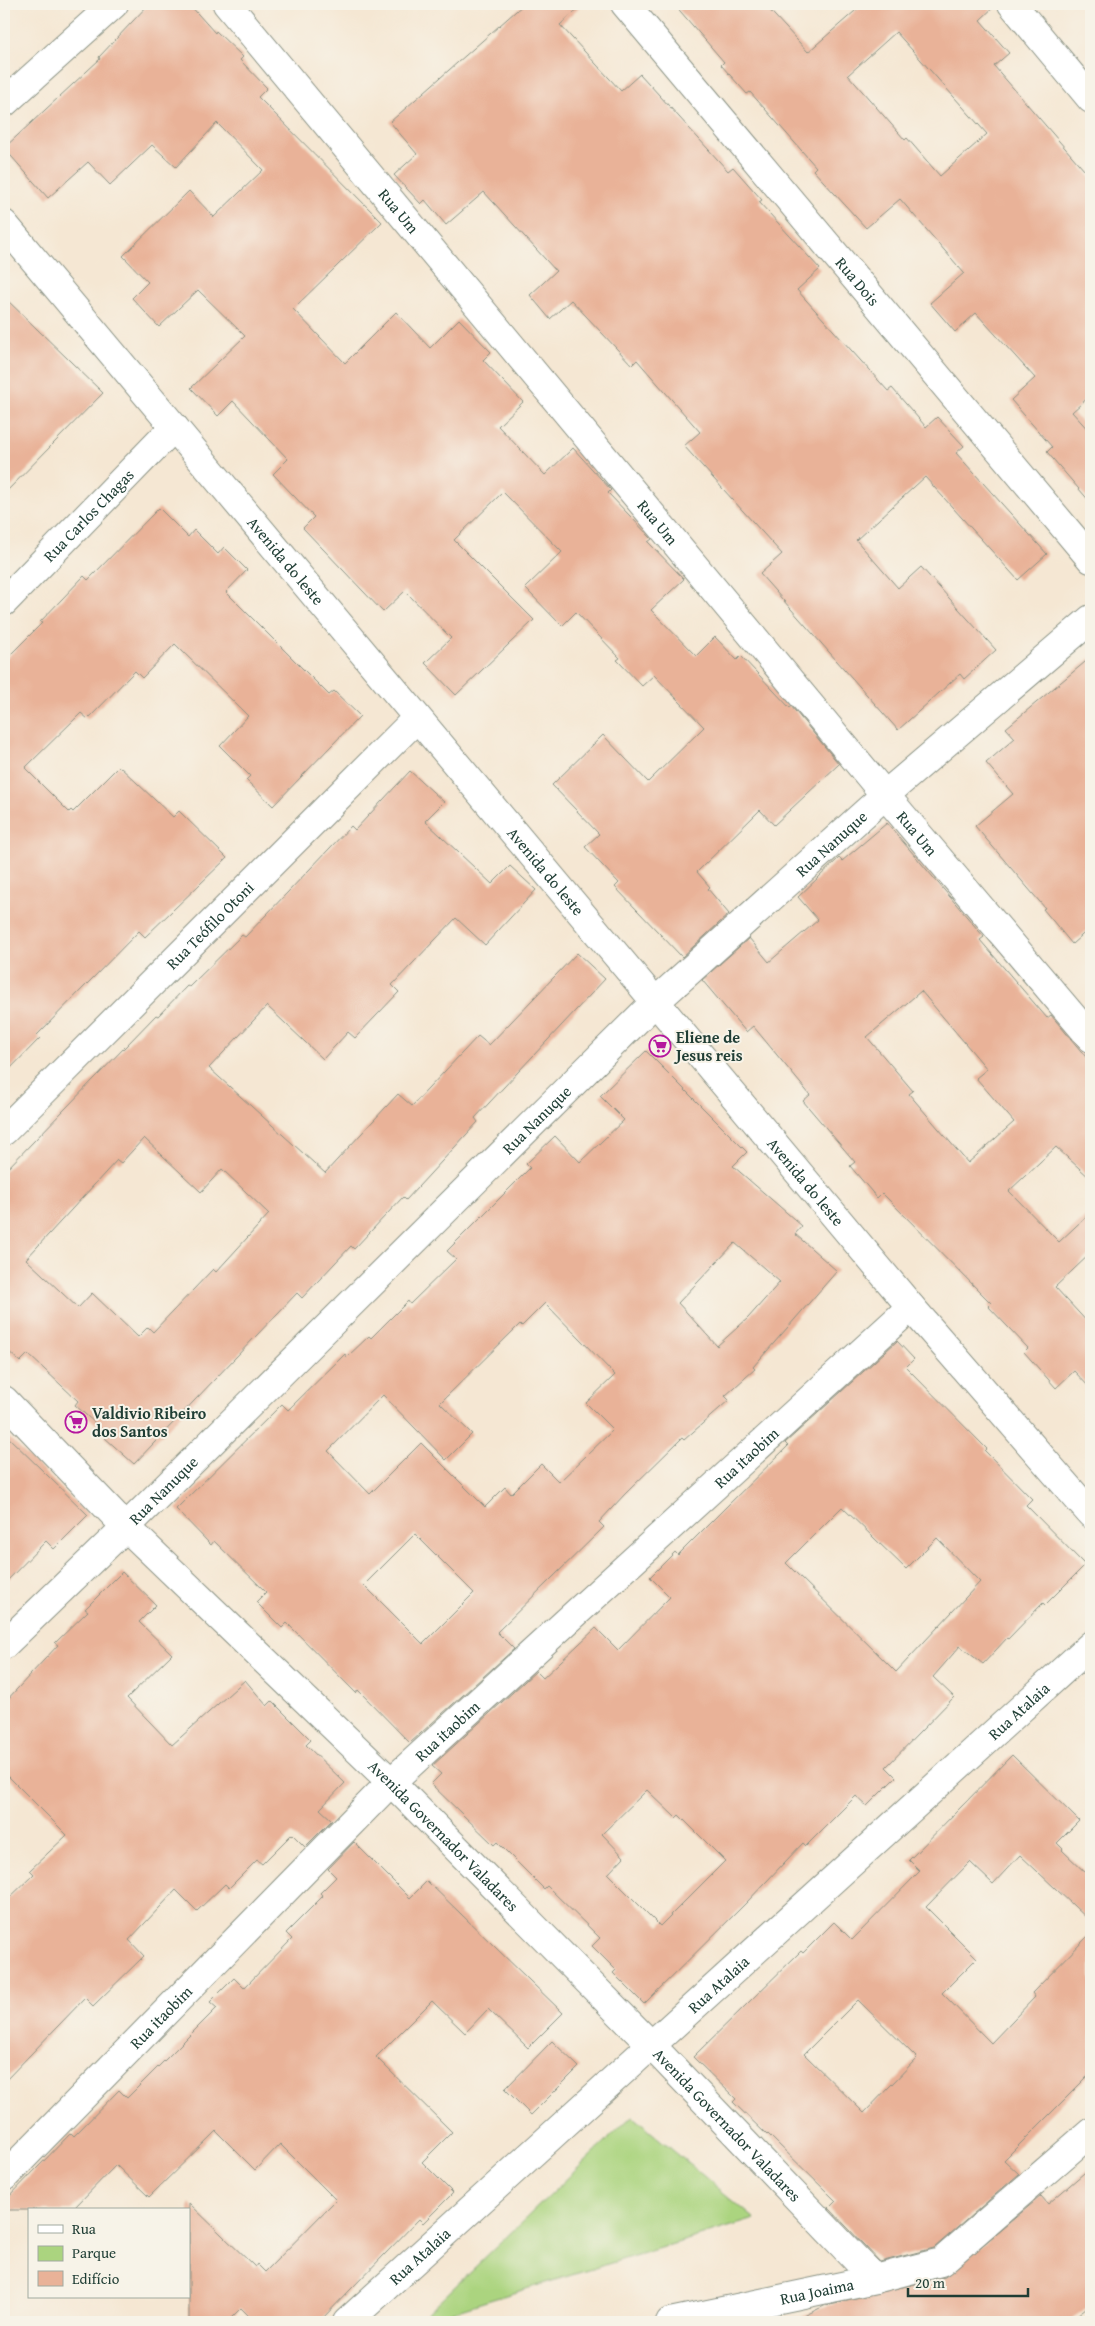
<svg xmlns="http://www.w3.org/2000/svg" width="1095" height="2326" viewBox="0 0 1095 2326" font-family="'Gentium Book Plus',serif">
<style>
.green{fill:#abd47f;stroke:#65885a}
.building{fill:#e9b298;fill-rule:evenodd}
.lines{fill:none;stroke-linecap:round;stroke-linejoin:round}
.minor-casing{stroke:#8a9284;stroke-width:30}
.minor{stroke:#fff;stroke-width:28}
.labels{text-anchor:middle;stroke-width:4;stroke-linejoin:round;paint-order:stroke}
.street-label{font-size:16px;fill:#1f3d34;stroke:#f7f3e8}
.poi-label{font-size:16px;font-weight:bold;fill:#1f3d34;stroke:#f7f3e8;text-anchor:start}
</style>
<rect width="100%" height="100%" fill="#f7f3e8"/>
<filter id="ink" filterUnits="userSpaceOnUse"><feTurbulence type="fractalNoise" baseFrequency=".02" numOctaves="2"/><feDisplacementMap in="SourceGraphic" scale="10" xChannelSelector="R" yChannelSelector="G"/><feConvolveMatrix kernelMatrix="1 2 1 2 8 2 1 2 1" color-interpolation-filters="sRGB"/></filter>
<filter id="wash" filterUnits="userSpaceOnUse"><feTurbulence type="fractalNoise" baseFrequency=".0096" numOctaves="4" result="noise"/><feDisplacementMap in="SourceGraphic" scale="20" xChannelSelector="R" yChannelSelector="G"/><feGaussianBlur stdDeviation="1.12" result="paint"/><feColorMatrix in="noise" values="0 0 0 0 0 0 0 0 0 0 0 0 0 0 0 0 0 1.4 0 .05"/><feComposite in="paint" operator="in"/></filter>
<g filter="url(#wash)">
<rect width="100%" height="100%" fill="#f5e7d3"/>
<!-- green -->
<path class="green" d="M632,2116L755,2219L418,2322Z"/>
<g id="blocks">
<!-- building -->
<path class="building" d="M149,4H189L215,33L216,31L243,57L240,60L267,88L258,97L382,222L293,309L345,363L396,312L430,348L459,319L491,352L483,360L523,402L498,426L545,475L573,448L611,490L608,493L652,539L648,542L684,579L651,610L696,656L715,637L737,660L741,656L790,708L791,706L839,764L774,825L760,810L697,872L710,887L708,889L729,914L682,957L615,887L619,883L585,847L599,834L552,785L603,735L648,782L704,727L654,675L642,686L617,660L620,658L576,612L562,626L525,588L562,552L503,492L454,540L534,620L456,695L425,663L451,638L405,591L383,612L303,528L314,517L273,474L288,459L233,401L218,416L191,388L245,336L198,290L159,327L132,298L148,282L123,256L189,191L214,217L263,170L217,123L176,167L152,145L110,185L88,162L48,198L4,148L100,59L99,57Z
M524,4H583L560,25L621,91L640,74L728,171L733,167L762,200L759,202L820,269L797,290L888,391L892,388L926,427L937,417L964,446L956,453L1047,554L1018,580L925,477L856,540L898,588L921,567L996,650L964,679L960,674L898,730L760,574L782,554L684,446L700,432L637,360L632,365L571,300L550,319L530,295L556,271L484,192L446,225L425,200L421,204L394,175L417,154L390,122Z
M674,4H764L808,52L863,4H997L980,20L1009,53L994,66L1091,178V395L1072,412L1091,433V503L1047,452L1052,447L1011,400L1035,378L976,313L955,332L930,303L964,273L900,199L866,228L813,170L816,167L750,92L747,94L721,65L724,62ZM896,32L987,134L940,176L907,138L905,140L848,75Z
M4,297L103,393L4,494Z
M159,508L188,537L194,530L218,554L224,547L247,570L226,592L329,695L334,691L360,716L273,806L246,780L250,776L220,746L248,716L175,644L142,678L135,671L88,719L81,713L25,768L69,812L71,810L73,812L119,766L173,817L179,811L227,858L145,937L139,931L37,1035L40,1038L4,1075V661L42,623L40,622L84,576L88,580Z
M1091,657V927L1072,944L1043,909L1045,908L975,826L1013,794L986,763L1015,738L1006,728Z
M410,771L444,802L425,821L492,884L510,866L536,890L485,945L456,918L392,985L399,992L355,1038L348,1032L323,1059L267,1006L209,1068L325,1173L398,1094L412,1106L478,1036L489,1045L577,953L605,979L475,1118L478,1122L406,1200L403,1197L354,1249L351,1246L302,1298L297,1293L134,1464L104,1437L107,1434L75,1405L78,1401L28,1354L20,1362L4,1347V1172L156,1015L158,1016L187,986L189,987L242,935L245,937L351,826L355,830ZM144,1138L201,1192L222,1169L269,1214L216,1272L213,1269L153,1332L148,1327L138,1337L92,1293L78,1308L26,1259L117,1160L121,1163Z
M887,823L984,937L980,940L1047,1018L1051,1015L1091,1063V1179L1056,1147L1009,1191L1059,1242L1091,1212V1253L1055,1287L1091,1326V1389L1074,1371L1056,1388L1024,1352L1028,1348L988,1306L991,1303L882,1193L877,1198L850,1166L855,1162L803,1101L810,1095L753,1026L746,1032L702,980L749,938L769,962L818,920L798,897L839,858L842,861ZM921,991L987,1069L976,1078L1014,1122L968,1163L909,1094L913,1091L867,1037Z
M646,1051L747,1152L733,1166L802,1226L795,1234L837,1271L753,1367L755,1369L725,1396L729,1400L684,1440L682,1438L625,1494L599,1522L604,1527L497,1632L514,1649L410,1743L358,1690L356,1693L287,1623L282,1628L256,1602L266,1592L214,1541L211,1545L176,1509L282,1404L288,1410L345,1354L347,1357L369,1336L371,1338L408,1301L410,1304L456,1259L447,1251L530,1168L526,1164L555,1136L580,1162L624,1120L600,1096ZM735,1243L780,1282L748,1318L717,1346L678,1303ZM545,1303L615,1375L586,1403L613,1430L559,1482L541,1464L511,1494L505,1487L485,1507L421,1443L370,1494L328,1451L383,1395L446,1460L472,1434L440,1403L520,1324L522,1326ZM415,1534L474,1593L423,1644L364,1585Z
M897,1341L914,1359L906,1367L987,1449L985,1451L1032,1499L1026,1505L1085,1565L1045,1605L1043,1603L1008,1639L1007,1638L983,1664L960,1646L933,1677L954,1697L886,1767L896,1777L867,1806L856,1796L806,1846L803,1843L747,1902L644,2004L613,1973L616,1970L592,1946L600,1938L547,1886L544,1889L497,1842L494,1845L431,1784L441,1774L432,1766L536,1671L543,1678L596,1628L618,1650L670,1597L650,1577L675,1552L678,1555L725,1508L788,1446L785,1443ZM842,1507L906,1569L937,1538L980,1582L896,1672L786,1563ZM647,1790L676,1818L679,1815L725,1861L660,1926L608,1874L624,1857L602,1834Z
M4,1433L88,1515L54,1549L46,1541L4,1584Z
M122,1572L156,1605L139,1622L172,1654L127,1698L172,1745L245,1680L267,1706L272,1701L311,1740L306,1745L345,1783L320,1809L332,1820L305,1847L292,1834L262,1864L257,1860L229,1888L225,1884L197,1911L176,1890L129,1940L144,1956L93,2006L85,1998L4,2082V1903L34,1874L30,1870L67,1835L4,1772V1703L58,1645L55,1643L88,1611L85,1609Z
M1012,1755L1079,1821L1057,1843L1063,1849L1062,1850L1091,1878V1922L1020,1855L993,1884L970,1862L926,1907L977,1958L942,1993L991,2043L1035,1997L1032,1993L1091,1933V2073L1004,2160L1019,2174L934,2248L880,2262L829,2208L836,2201L768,2134L767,2135L733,2102L736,2099L693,2057L801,1951L803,1953L834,1922L852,1940L920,1871L909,1860ZM858,2000L917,2058L864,2113L804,2054Z
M354,1842L410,1898L427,1881L563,2013L528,2048L488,2009L465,2033L432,2001L376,2057L452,2132L422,2162L453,2193L423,2223L419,2219L319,2322H255L241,2308L227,2322H189V2203L255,2267L257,2264L265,2272L336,2200L280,2144L255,2170L216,2131L149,2197L116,2165L72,2210H4V2202L71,2133L74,2136L119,2090L127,2098L217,2008L210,2002L234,1978L244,1988L292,1939L286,1933L323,1896L320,1893L336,1877L328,1869Z
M552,2041L579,2067L531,2115L505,2089Z
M1091,2167V2304L1068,2322H792L826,2305L945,2277L1041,2196L1048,2204Z"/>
</g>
</g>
<g filter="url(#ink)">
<use href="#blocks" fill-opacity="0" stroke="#8a9284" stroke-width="1"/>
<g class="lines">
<!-- minor casing -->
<g class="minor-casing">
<g id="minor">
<path id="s1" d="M227,4L885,795L1091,1038"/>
<path id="s2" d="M625,4L1091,559"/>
<path d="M1012,4L1091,99"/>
<path d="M4,103L114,4"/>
<path id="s3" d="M4,224L911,1307L1091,1514"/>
<path id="s4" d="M4,602L174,427"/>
<path id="s5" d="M4,1131L417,718"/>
<path id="s6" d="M4,1400L126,1527L391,1782L651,2045L875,2279"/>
<path id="s7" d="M4,1645L126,1527L655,1002L885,795L1091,619"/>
<path id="s8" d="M4,2177L391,1782L911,1307"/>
<path id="s9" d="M347,2322L1091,1645"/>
<path id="s10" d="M670,2322L875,2279L941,2262L1091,2132"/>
</g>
</g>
<!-- minor -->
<use href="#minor" class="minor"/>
</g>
</g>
<!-- icons -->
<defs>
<g id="supermarket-ring" transform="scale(1.125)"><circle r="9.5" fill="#f7f3e8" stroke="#b5179e" stroke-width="1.5"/><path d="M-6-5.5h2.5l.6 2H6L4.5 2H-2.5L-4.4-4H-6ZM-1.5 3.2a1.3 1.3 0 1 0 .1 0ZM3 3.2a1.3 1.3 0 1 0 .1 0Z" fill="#b5179e"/></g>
</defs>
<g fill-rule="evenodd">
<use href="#supermarket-ring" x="660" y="1046"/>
<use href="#supermarket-ring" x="76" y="1422"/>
</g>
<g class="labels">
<!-- street labels -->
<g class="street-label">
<text dy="6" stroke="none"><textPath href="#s1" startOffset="269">Rua Um</textPath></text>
<text dy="6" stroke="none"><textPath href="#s2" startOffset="362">Rua Dois</textPath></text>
<text dy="6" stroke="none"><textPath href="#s4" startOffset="121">Rua Carlos Chagas</textPath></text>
<text dy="6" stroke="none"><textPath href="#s1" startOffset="674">Rua Um</textPath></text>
<text dy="6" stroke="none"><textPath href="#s3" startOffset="439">Avenida do leste</textPath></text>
<text dy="6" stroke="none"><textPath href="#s1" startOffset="1079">Rua Um</textPath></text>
<text dy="6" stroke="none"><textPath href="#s7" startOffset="1152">Rua Nanuque</textPath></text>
<text dy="6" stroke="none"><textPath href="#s3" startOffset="844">Avenida do leste</textPath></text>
<text dy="6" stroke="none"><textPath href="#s5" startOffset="291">Rua Teófilo Otoni</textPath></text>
<text dy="6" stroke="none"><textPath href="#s7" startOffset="748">Rua Nanuque</textPath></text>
<text dy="6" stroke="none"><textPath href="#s3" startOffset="1249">Avenida do leste</textPath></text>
<text dy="6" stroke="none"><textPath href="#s8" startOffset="1034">Rua itaobim</textPath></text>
<text dy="6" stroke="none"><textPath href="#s7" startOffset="222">Rua Nanuque</textPath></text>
<text dy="6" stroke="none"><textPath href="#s9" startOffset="908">Rua Atalaia</textPath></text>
<text dy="6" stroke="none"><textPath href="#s8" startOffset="629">Rua itaobim</textPath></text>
<text dy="6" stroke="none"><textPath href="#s6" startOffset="619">Avenida Governador Valadares</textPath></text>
<text dy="6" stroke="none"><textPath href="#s9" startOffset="502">Rua Atalaia</textPath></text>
<text dy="6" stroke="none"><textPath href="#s8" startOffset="224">Rua itaobim</textPath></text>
<text dy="6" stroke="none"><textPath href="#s6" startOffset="1024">Avenida Governador Valadares</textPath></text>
<text dy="6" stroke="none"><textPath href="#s9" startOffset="98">Rua Atalaia</textPath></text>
<text dy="6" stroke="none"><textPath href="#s10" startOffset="150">Rua Joaima</textPath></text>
</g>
<!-- poi labels -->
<g class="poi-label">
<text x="676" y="1043">Eliene de<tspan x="676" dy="18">Jesus reis</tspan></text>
<text x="92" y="1419">Valdivio Ribeiro<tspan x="92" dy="18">dos Santos</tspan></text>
</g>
</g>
<!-- margin -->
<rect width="1095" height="2326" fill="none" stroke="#f7f3e8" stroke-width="20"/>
<!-- legend -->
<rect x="28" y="2208" width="162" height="90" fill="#f7f3e8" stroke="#a1aaa0"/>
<rect x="38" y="2225" width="25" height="8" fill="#ffffff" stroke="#a1aaa0"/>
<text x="72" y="2234" font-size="15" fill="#1f3d34">Rua</text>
<rect x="38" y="2246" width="25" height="15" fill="#abd47f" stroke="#a1aaa0"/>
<text x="72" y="2258" font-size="15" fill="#1f3d34">Parque</text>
<rect x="38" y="2271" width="25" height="15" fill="#e9b298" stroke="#a1aaa0"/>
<text x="72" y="2284" font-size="15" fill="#1f3d34">Edifício</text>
<!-- scale -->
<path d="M908 2288v8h120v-8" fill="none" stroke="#1f3d34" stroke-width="2.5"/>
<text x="915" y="2288" font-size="15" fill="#1f3d34" stroke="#f7f3e8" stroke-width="4" paint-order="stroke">20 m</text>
</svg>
